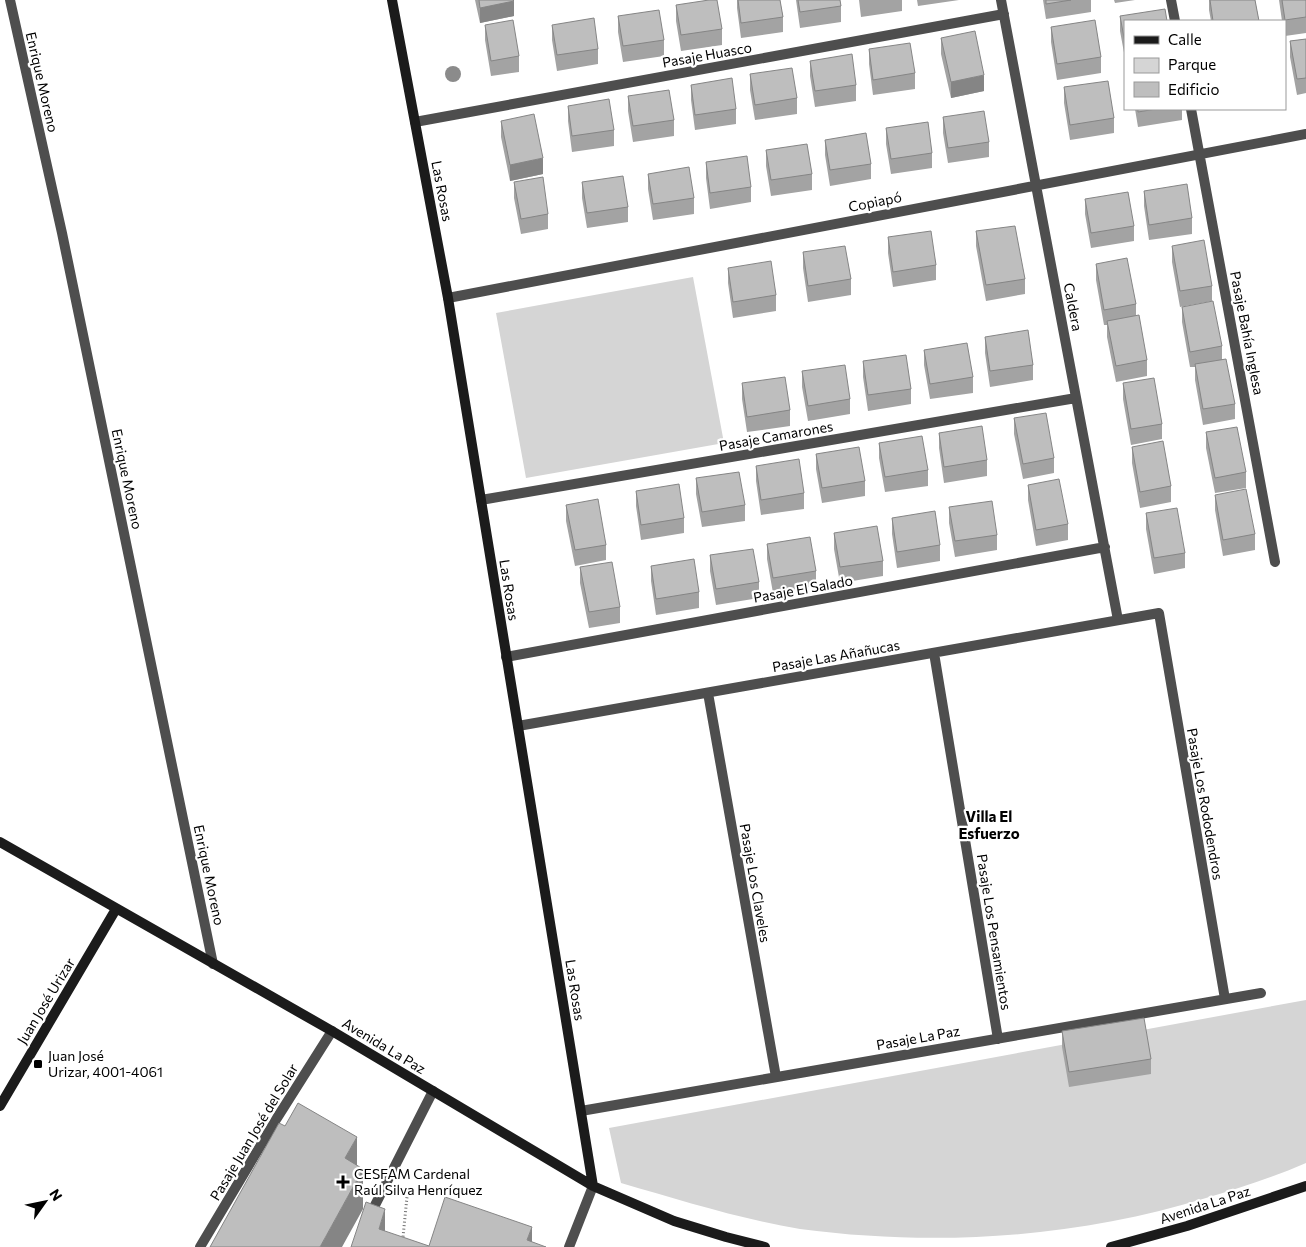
<svg xmlns="http://www.w3.org/2000/svg" width="1306" height="1247" viewBox="0 0 1306 1247" font-family="Commissioner,sans-serif">
<style>
.green{fill:#d5d5d5}
.lines{fill:none;stroke-linecap:round;stroke-linejoin:round}
.path{stroke:#707070;stroke-width:3;stroke-dasharray:1 2.5;stroke-linecap:butt}
.lane{stroke:#4e4e4e;stroke-width:10}
.street{stroke:#4e4e4e;stroke-width:10}
.secondary{stroke:#1b1b1b;stroke-width:10}
.tree{fill:#8b8b8b}
.wall{fill:#a3a3a3}
.shaded-wall{fill:#858585}
.building{fill:#bebebe;stroke:#858585}
.poi-dot{fill:#000;stroke:#fff;stroke-width:2}
.labels{text-anchor:middle;stroke-width:4.5;stroke-linejoin:round;paint-order:stroke}
.street-label{font-size:14px;fill:#000;stroke:#fff}
.poi-label{font-size:14px;fill:#000;stroke:#fff;text-anchor:start}
.neighbourhood-label{font-size:15px;font-weight:bold;fill:#000;stroke:#fff}
</style>
<rect width="100%" height="100%" fill="#fff"/>
<!-- green -->
<path class="green" d="M693,277L724,443L526,478L496,313Z
M1306,1000V1163C1274,1177 1240,1188 1206,1198C1075,1238 937,1247 800,1229C740,1219 680,1200 621,1183L609,1128Z"/>
<g class="lines">
<!-- path -->
<path class="path" d="M402,1247L407,1197"/>
<!-- lane -->
<path class="lane" d="M369,1217L433,1091
M569,1247L593,1186"/>
<!-- street -->
<path class="street" d="M10,0L62,233L213,964
M1001,0L1118,620
M1171,0L1175,21
M1191,109L1275,562
M415,122L1004,14
M448,298L1306,134
M481,500L1076,398
M934,653L998,1039
M506,657L1105,547
M708,693L776,1077
M518,726L1159,613L1225,999
M581,1111L1261,993
M200,1247L277,1118L332,1031"/>
<!-- secondary -->
<path class="secondary" d="M392,0L448,298L593,1186
M0,842L332,1031L593,1186L674,1221L726,1237L765,1247
M0,1106L116,909
M1111,1247L1187,1226L1306,1186"/>
</g>
<!-- trees -->
<circle class="tree" cx="453" cy="74" r="8"/>
<!-- wall -->
<path class="wall" d="M475,0H513L514,16L480,23Z
M737,0H780L783,17V32L741,38L737,8Z
M796,0H840L841,6V22L800,28Z
M859,0H902V11L861,17Z
M917,0H959L918,6Z
M1043,0H1091V12L1046,19Z
M1114,0H1135L1115,3Z
M1209,0H1255L1259,21H1211L1209,10Z
M1279,0H1306V33L1285,36V21H1282Z
M676,5L722,29V45L681,51L676,21Z
M618,16L664,40V56L623,62L618,32Z
M1120,16L1125,21V58L1120,31Z
M485,25L519,56V72L491,76L485,40Z
M552,25L598,49V64L557,71L552,40Z
M1051,27L1101,57V73L1057,80L1051,42Z
M941,38L984,91L951,98L941,54Z
M1306,39V93L1297,95L1290,57V41Z
M869,49L915,73V89L873,95L869,64Z
M810,61L856,85V101L815,107L810,76Z
M750,74L797,98V114L755,120L750,90Z
M691,85L736,109V124L695,130L691,100Z
M1064,87L1114,118V133L1070,140L1064,103Z
M628,96L674,120V136L633,142L628,111Z
M568,106L614,130V146L572,152L568,121Z
M1135,109H1182V120L1138,127Z
M943,117L989,142V157L948,163L943,133Z
M501,121L543,174L510,181L501,137Z
M886,128L932,153V168L891,174L886,144Z
M825,140L871,164V179L830,186L825,155Z
M766,150L812,174V190L771,196L766,166Z
M706,162L751,187V202L710,209L706,178Z
M648,174L694,198V214L653,220L648,189Z
M514,182L548,214V229L521,234L514,198Z
M582,182L628,207V222L587,228L582,198Z
M1144,191L1192,218V234L1149,240L1144,206Z
M1085,199L1134,226V241L1091,248L1085,214Z
M976,231L1025,279V294L986,301L976,246Z
M888,237L936,265V280L893,287L888,253Z
M1172,246L1212,286V301L1180,307L1172,262Z
M803,252L851,279V295L808,302L803,268Z
M1096,264L1136,304V316L1147,360V376L1116,382L1107,337V325H1104L1096,280Z
M728,268L776,295V311L733,318L728,283Z
M1182,307L1222,346V359L1235,404V419L1203,425L1195,380V367H1190L1182,322Z
M985,337L1033,365V380L990,387L985,353Z
M924,350L973,377V393L930,399L924,365Z
M863,361L911,389V404L868,411L863,377Z
M802,371L850,399V414L808,421L802,387Z
M742,383L790,410V426L747,432L742,399Z
M1123,383L1162,424V439L1131,445L1123,399Z
M1014,418L1054,458V473L1023,479L1014,434Z
M1206,432L1246,472V488L1215,493L1206,448Z
M939,433L987,460V476L944,483L939,448Z
M879,443L928,470V486L885,492L879,458Z
M1132,447L1171,486V502L1140,508L1132,463Z
M816,454L865,481V496L822,503L816,469Z
M756,466L804,493V509L761,515L756,481Z
M696,478L745,505V521L702,527L696,494Z
M1028,485L1068,524V540L1036,546L1028,500Z
M636,491L684,518V533L641,540L636,506Z
M1215,495L1255,534V550L1223,556L1215,510Z
M566,505L606,545V560L575,566L566,521Z
M949,507L997,535V550L955,557L949,523Z
M1146,513L1185,553V568L1154,574L1146,529Z
M892,518L940,545V561L897,568L892,534Z
M834,533L883,561V576L840,583L834,549Z
M767,544L816,571V586L773,593L767,559Z
M710,555L759,582V598L716,605L710,571Z
M651,566L699,592V608L656,615L651,581Z
M580,567L620,607V623L589,628L580,583Z
M1062,1031L1151,1059V1074L1069,1087L1062,1047Z"/>
<!-- shaded-wall -->
<path class="shaded-wall" d="M514,1V16L480,23V8Z
M984,75V91L951,98V82Z
M543,158V174L510,181V165Z
M357,1137V1177L345,1158Z
M363,1169V1209L342,1247H320Z
M385,1209V1247L379,1229Z
M532,1227V1247L527,1240Z"/>
<!-- building -->
<path class="building" d="M479,0H513L514,1L480,8Z
M709,0H717L722,29L681,35L676,5Z
M738,0H780L783,17L741,23Z
M798,0H840L841,6L800,12Z
M1046,0H1071L1046,4Z
M1210,0H1255L1259,21H1213Z
M1282,0H1306V17L1285,20Z
M1165,9L1167,21H1125V43L1120,16Z
M659,10L664,40L623,46L618,16Z
M594,18L598,49L557,55L552,25Z
M513,20L519,56L491,61L485,25Z
M1095,20L1101,57L1057,64L1051,27Z
M975,31L984,75L951,82L941,38Z
M1306,39V78L1297,79L1290,41Z
M910,43L915,73L873,80L869,49Z
M852,54L856,85L815,91L810,61Z
M792,68L797,98L755,105L750,74Z
M732,78L736,109L695,115L691,85Z
M1108,81L1114,118L1070,125L1064,87Z
M669,90L674,120L633,126L628,96Z
M609,99L614,130L572,136L568,106Z
M1138,109H1156L1138,112Z
M984,111L989,142L948,148L943,117Z
M534,114L543,158L510,165L501,121Z
M928,122L932,153L891,159L886,128Z
M866,133L871,164L830,170L825,140Z
M807,144L812,174L771,180L766,150Z
M747,156L751,187L710,193L706,162Z
M689,167L694,198L653,204L648,174Z
M623,176L628,207L587,213L582,182Z
M543,177L548,214L521,219L514,182Z
M1187,184L1192,218L1149,225L1144,191Z
M1128,192L1134,226L1091,233L1085,199Z
M1015,226L1025,279L986,285L976,231Z
M931,231L936,265L893,272L888,237Z
M1204,240L1212,286L1180,291L1172,246Z
M845,246L851,279L808,286L803,252Z
M1127,258L1136,304L1104,310L1096,264Z
M771,261L776,295L733,302L728,268Z
M1213,301L1222,346L1190,352L1182,307Z
M1139,315L1147,360L1116,366L1107,321Z
M1028,330L1033,365L990,371L985,337Z
M967,343L973,377L930,384L924,350Z
M906,355L911,389L868,395L863,361Z
M1226,359L1235,404L1203,409L1195,364Z
M845,365L850,399L808,406L802,371Z
M785,377L790,410L747,417L742,383Z
M1154,378L1162,424L1131,429L1123,383Z
M1046,413L1054,458L1023,464L1014,418Z
M982,426L987,460L944,467L939,433Z
M1237,427L1246,472L1215,478L1206,432Z
M922,436L928,470L885,477L879,443Z
M1163,441L1171,486L1140,492L1132,447Z
M859,447L865,481L822,488L816,454Z
M799,459L804,493L761,500L756,466Z
M739,472L745,505L702,512L696,478Z
M1059,479L1068,524L1036,530L1028,485Z
M679,484L684,518L641,525L636,491Z
M1246,489L1255,534L1223,540L1215,495Z
M598,499L606,545L575,550L566,505Z
M992,501L997,535L955,541L949,507Z
M1177,508L1185,553L1154,558L1146,513Z
M935,511L940,545L897,552L892,518Z
M877,526L883,561L840,567L834,533Z
M810,537L816,571L773,578L767,544Z
M753,549L759,582L716,589L710,555Z
M694,559L699,592L656,599L651,566Z
M612,562L620,607L589,612L580,567Z
M1144,1018L1151,1059L1069,1072L1062,1031Z
M298,1103L357,1137L345,1158L363,1169L320,1247H210L279,1123L285,1126Z
M445,1197L532,1227L527,1240L546,1247H351L366,1202L385,1209L379,1229L429,1246Z"/>
<!-- markers -->
<g class="poi-dot">
<rect x="33" y="1059" width="10" height="10" rx="2.5"/>
<path d="M340.5 1174.5h5v5h5v5h-5v5h-5v-5h-5v-5h5z"/>
</g>
<g class="labels">
<!-- street labels -->
<g class="street-label">
<text transform="translate(707 55) rotate(-10)" y="5">Pasaje Huasco</text>
<text transform="translate(42 82) rotate(77)" y="5">Enrique Moreno</text>
<text transform="translate(442 191) rotate(79)" y="5">Las Rosas</text>
<text transform="translate(875 202) rotate(-11)" y="5">Copiapó</text>
<text transform="translate(1073 307) rotate(79)" y="5">Caldera</text>
<text transform="translate(1247 333) rotate(79)" y="5">Pasaje Bahía Inglesa</text>
<text transform="translate(776 436) rotate(-10)" y="5">Pasaje Camarones</text>
<text transform="translate(127 479) rotate(78)" y="5">Enrique Moreno</text>
<text transform="translate(803 589) rotate(-10)" y="5">Pasaje El Salado</text>
<text transform="translate(509 590) rotate(81)" y="5">Las Rosas</text>
<text transform="translate(836 656) rotate(-10)" y="5">Pasaje Las Añañucas</text>
<text transform="translate(1205 804) rotate(80)" y="5">Pasaje Los Rododendros</text>
<text transform="translate(209 875) rotate(78)" y="5">Enrique Moreno</text>
<text transform="translate(755 883) rotate(80)" y="5">Pasaje Los Claveles</text>
<text transform="translate(994 932) rotate(81)" y="5">Pasaje Los Pensamientos</text>
<text transform="translate(575 990) rotate(81)" y="5">Las Rosas</text>
<text transform="translate(46 1001) rotate(-59)" y="5">Juan José Urizar</text>
<text transform="translate(918 1038) rotate(-10)" y="5">Pasaje La Paz</text>
<text transform="translate(384 1046) rotate(31)" y="5">Avenida La Paz</text>
<text transform="translate(254 1132) rotate(-59)" y="5">Pasaje Juan José del Solar</text>
<text transform="translate(1205 1205) rotate(-18)" y="5">Avenida La Paz</text>
</g>
<!-- poi labels -->
<g class="poi-label">
<text x="48" y="1061">Juan José<tspan x="48" dy="16">Urizar, 4001-4061</tspan></text>
<text x="354" y="1179">CESFAM Cardenal<tspan x="354" dy="16">Raúl Silva Henríquez</tspan></text>
</g>
<!-- neighbourhood labels -->
<g class="neighbourhood-label">
<text x="989" y="822">Villa El<tspan x="989" dy="17">Esfuerzo</tspan></text>
</g>
</g>
<!-- legend -->
<rect x="1124" y="20" width="162" height="90" fill="#ffffff" stroke="#999999"/>
<rect x="1134" y="36" width="25" height="8" fill="#1b1b1b" stroke="#999999"/>
<text x="1168" y="45" font-size="15" fill="#000000">Calle</text>
<rect x="1134" y="58" width="25" height="15" fill="#d5d5d5" stroke="#999999"/>
<text x="1168" y="70" font-size="15" fill="#000000">Parque</text>
<rect x="1134" y="82" width="25" height="15" fill="#bebebe" stroke="#999999"/>
<text x="1168" y="95" font-size="15" fill="#000000">Edificio</text>
<!-- north arrow -->
<g transform="translate(45 1202) rotate(57)" stroke="#ffffff" stroke-width="4" paint-order="stroke">
<path d="M0-4L9 19L0 12L-9 19Z" fill="#000000"/>
<text y="-8" font-size="14" font-weight="bold" text-anchor="middle" fill="#000000">N</text>
</g>
</svg>
